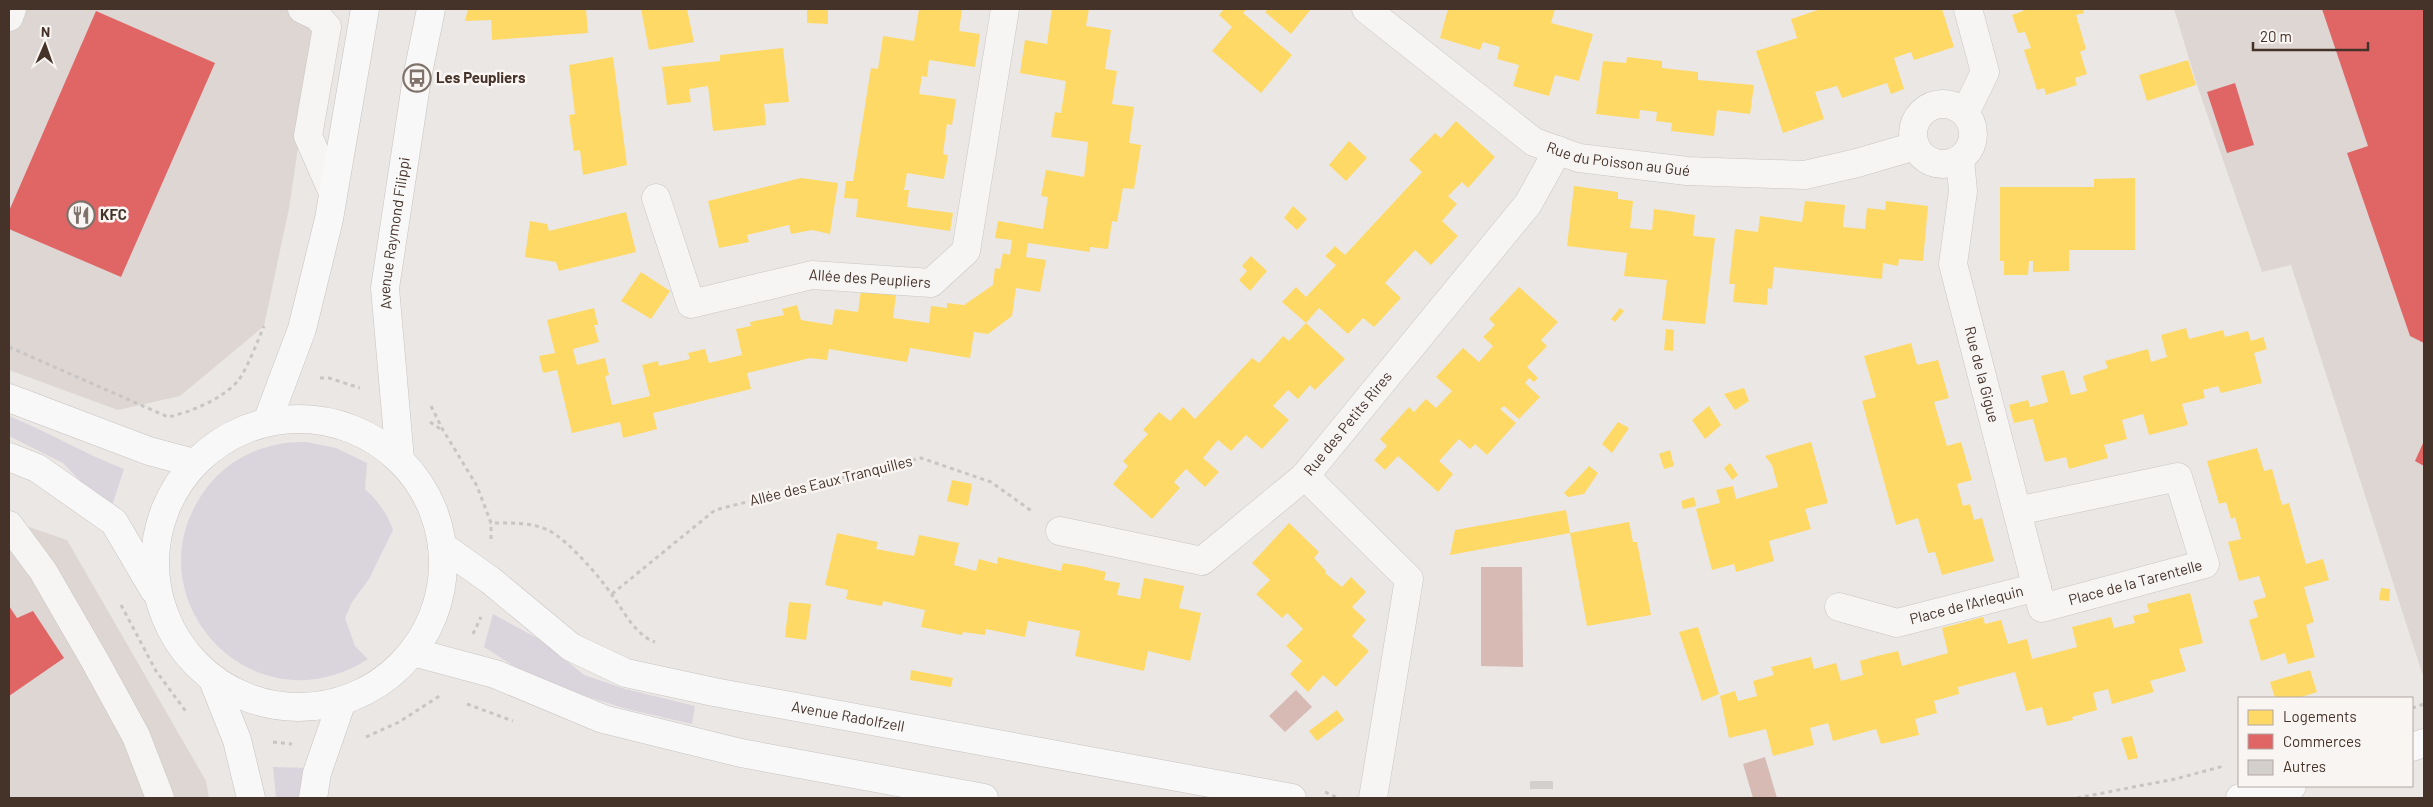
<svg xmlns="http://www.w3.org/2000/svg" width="2433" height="807" viewBox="0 0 2433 807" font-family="Barlow,sans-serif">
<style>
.built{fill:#ddd6d3}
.green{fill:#dad4dd}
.water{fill:#d6bab3}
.homes{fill:#ffd966}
.shops{fill:#e06666}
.building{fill:#d3cfcd}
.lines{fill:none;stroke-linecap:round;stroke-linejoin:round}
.minor-casing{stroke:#c8c5c3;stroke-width:29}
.major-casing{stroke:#c8c3c1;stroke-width:29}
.path{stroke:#c9c5c4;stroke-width:3;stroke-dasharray:4 4;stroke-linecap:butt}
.minor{stroke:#f7f5f4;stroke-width:28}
.major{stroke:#f8f8f8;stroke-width:28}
.labels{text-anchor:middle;stroke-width:5;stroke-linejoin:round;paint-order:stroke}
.poi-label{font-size:15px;font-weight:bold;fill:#45332a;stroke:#f9f5f3;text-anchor:start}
.street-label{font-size:15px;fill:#45332a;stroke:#f9f5f3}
</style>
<rect width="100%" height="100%" fill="#eae7e5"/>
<!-- built -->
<path class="built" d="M9,9H319L289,208L264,326L180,396L118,410L9,370Z
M2174,9H2424V679L2291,265L2262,272L2197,85Z
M9,520L67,540L206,781L209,798H9Z"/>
<!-- green -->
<path class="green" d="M9,416C48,432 85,454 124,469L110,512L63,463L9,436Z
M306,442L336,448L367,463L365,489C378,501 387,513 393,530L369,579L352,602L345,618L355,646L368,659C248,736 119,586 214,479C237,454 272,441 306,442Z
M493,614L544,642L584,675L625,689L695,706L692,724L627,709L537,681L484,647Z
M273,767L306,768L299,798H276Z"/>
<!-- water -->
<path class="water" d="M1481,567H1522L1523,667L1481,666Z
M1296,690L1312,707L1285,732L1269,716Z
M1765,757L1777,798H1753L1743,764Z"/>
<!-- homes -->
<path class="homes" d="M468,9H586L588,33L492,40L491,20L465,21Z
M641,9H687L694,42L649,50Z
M807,9H828V24L807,23Z
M919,9H962L959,31L980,34L975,67L929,60L927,77L922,76L919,94L956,99L952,125L947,124L943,154L948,155L944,179L907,173L904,190H909L907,207L953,213L950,231L856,217L858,199L844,198L846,181H853L871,68L878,69L883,36L914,41Z
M1052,9H1089L1086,26L1111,30L1105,69L1117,71L1112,104L1134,107L1129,143L1141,145L1134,189L1123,188L1117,222L1112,221L1108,249L1090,247V252L1028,243L1026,257L1046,260L1040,292L1016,288L1012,316L988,334L974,332L970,358L910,348L907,362L829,349L827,360L810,358L747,373L751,389L653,413L657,429L623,438L620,422L572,433L557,370L543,373L539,356L555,353L547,320L594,308L598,325H594L599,342L573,349L577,365L605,358L609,375L605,376L612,405L650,396L642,365L658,361L659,366L690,359L688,353L705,349L709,363L742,355L736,329L751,326L750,322L784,315L782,309L797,305L801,320L832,325L835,309L858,312L861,290L896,295L893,318L929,323L931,306L947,308V303L964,305L993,285L995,268L1000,269L1003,253L1010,255L1012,240L995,238L998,221L1043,229L1048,197L1041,196L1046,170L1084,177L1088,142L1051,137L1055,112L1061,113L1066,81L1020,73L1025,40L1047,44Z
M1224,9H1247L1243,13L1292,55L1261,93L1212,51L1232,27L1219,15Z
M1268,9H1311L1291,34L1265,12Z
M1448,9H1555L1551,23L1593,34L1579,81L1555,75L1549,96L1513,86L1519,65L1497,59L1500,47L1483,42L1480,50L1440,38Z
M1821,9H1942L1954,47L1914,60L1911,52L1894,58L1904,89L1891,94L1887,83L1842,98L1837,86L1815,92L1824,119L1783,133L1756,51L1797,38L1791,19Z
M2023,9H2083L2084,13L2076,15L2086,49L2080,52L2087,74L2075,78L2077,85L2046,95L2044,88L2037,90L2024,50L2031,48L2025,32L2018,33L2012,15L2023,11Z
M783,48L789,102L764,104L766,125L713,131L708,86L689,89L691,102L667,105L662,67L720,61V55Z
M613,57L627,165L583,175L580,150L574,151L569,115L575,114L569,65Z
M1627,57L1662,61V68L1698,72V80L1754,85L1750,114L1717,110L1714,136L1671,131L1672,123L1656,121L1657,112L1640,110L1639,119L1596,114L1603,61L1626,63Z
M2188,60L2196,85L2147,101L2139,75Z
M1456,121L1495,157L1468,188L1462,182L1448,196L1457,204L1442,221L1458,236L1431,265L1415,250L1385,283L1401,298L1374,327L1363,318L1348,334L1319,308L1306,323L1282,302L1296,287L1306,297L1336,265L1325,256L1335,246L1345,255L1422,172L1409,160L1435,133L1441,138Z
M1349,141L1367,158L1346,181L1329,165Z
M801,178L838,183L830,234L812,230L791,234L789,225L747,235L749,242L719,248L708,201Z
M2135,178V250H2069V271L2033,272V261H2029L2028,275H2004V261H2000V187H2094V179Z
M1574,186L1618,192V199L1633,201L1630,228L1652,230L1654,209L1695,215L1693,236L1715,238L1705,324L1662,320L1667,280L1624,276L1627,253L1567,246Z
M1805,201L1845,205L1843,227L1865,229L1867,208L1885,210L1886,201L1928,206L1923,261L1899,259L1898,266L1883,263L1882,279L1774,267L1772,289L1768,288L1767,305L1733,302L1735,284H1729L1735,229L1758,232L1760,216L1802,222Z
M1293,206L1307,219L1297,230L1284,218Z
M626,212L636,252L559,271L556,262L525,257L530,221L547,224L549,231Z
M1251,256L1267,271L1250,291L1239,280L1247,271L1242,266Z
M641,272L670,291L651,319L621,301Z
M1519,287L1558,322L1541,340L1547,346L1527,367L1538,378L1534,382L1529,378L1525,383L1540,397L1519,419L1504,406L1500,409L1516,423L1487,455L1475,444L1470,449L1459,439L1439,461L1453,474L1438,492L1398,456L1385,470L1374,460L1387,446L1380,439L1409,407L1414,412L1426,399L1436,408L1452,391L1436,377L1463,348L1479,362L1493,346L1483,337L1495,325L1489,319Z
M1620,308L1624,311L1615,322L1611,319Z
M1306,323L1345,359L1315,390L1310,385L1298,399L1288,390L1273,406L1289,420L1262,449L1246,435L1231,451L1218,440L1203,458L1219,472L1205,487L1186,469L1174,482L1180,488L1152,519L1113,484L1128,466L1123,461L1148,434L1143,430L1159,412L1170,421L1183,407L1195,419L1252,358L1259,363L1283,336L1289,341Z
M2186,328L2189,339L2223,330L2225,337L2248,331L2251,341L2263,337L2267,349L2254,353L2262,383L2221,393L2218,386L2203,390L2205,398L2182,404L2188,425L2149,435L2143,414L2122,420L2127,439L2104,445L2108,458L2069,469L2066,457L2045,462L2033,419L2014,423L2009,405L2028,400L2030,407L2048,402L2041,376L2064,370L2071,395L2087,391L2083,376L2108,368L2105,361L2148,349L2151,362L2167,357L2161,335Z
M1666,329L1674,330L1673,351L1664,350Z
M1911,343L1917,365L1938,360L1949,398L1934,402L1947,446L1961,442L1972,480L1957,484L1963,506L1970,504L1974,520L1982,518L1994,561L1942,575L1935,552L1928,553L1918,518L1896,525L1862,401L1876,397L1864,356Z
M1744,388L1749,401L1735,410L1724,394Z
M1709,406L1721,425L1705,439L1692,420Z
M1618,422L1629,428L1612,453L1602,444Z
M1811,442L1828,503L1805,509L1811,529L1769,541L1774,561L1736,572L1734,564L1712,570L1696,509L1720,503L1716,490L1733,486L1736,499L1778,487L1772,465L1765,456Z
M2257,448L2264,471L2272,469L2282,505L2289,503L2306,564L2323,559L2329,580L2304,587L2314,622L2306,625L2315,657L2288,664L2285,653L2261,661L2249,620L2258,617L2253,601L2266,597L2259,576L2239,581L2228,542L2241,539L2235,517L2231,519L2226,502L2219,504L2207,461Z
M1670,450L1674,466L1664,469L1659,454Z
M1730,463L1738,475L1732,480L1724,468Z
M1589,466L1598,473L1584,494L1568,497L1564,493Z
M952,480L972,484L968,506L947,501Z
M1694,497L1696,506L1683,509L1681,501Z
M1566,510L1570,533L1450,555L1455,530Z
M1629,522L1633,542H1637L1651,615L1587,626L1570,533Z
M1289,523L1319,552L1314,558L1326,571L1325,573L1342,587L1351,577L1366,592L1352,607L1366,620L1352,636L1369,651L1336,687L1323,675L1308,692L1290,674L1302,661L1286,646L1303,629L1287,613L1282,618L1256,594L1270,580L1252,563Z
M837,533L878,542L876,549L914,556L919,535L959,543L954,565L976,571L979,559L997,564L998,557L1061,571L1063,563L1086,567L1106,572L1104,580L1120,583L1117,595L1140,599L1144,578L1184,586L1179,608L1201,613L1190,661L1148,651L1144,671L1075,656L1080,631L1028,621L1025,637L986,629L985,635L963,632L962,635L921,627L925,610L883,601L882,606L846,599L848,590L825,585Z
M2381,588L2390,589L2389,601L2379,600Z
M2190,593L2203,643L2179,649L2186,671L2150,681L2154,692L2112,704L2108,689L2093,693L2097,710L2072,717L2073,720L2047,726L2042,707L2026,711L2015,672L1958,687L1959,694L1934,701L1937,713L1915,719L1919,735L1881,744L1876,729L1833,741L1828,723L1810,728L1814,745L1773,756L1766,729L1729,738L1720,696L1735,691L1738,701L1757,696L1753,681L1774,675L1771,667L1811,657L1814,669L1836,663L1841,681L1863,675L1860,661L1877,656L1898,651L1902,666L1948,653L1942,628L1983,617L1985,624L2001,620L2008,644L2027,639L2032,659L2077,647L2072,627L2111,617L2114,628L2135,623L2133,616L2149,612L2147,604Z
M789,602L811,604L806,640L785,637Z
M1698,627L1719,694L1702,701L1679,632Z
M911,670L953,678L951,687L910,680Z
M2310,670L2317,692L2298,698H2275L2270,682Z
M1337,710L1344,720L1317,741L1309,731Z
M2132,736L2138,758L2128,760L2121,738Z"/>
<!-- shops -->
<path class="shops" d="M2322,9H2424V343L2410,336L2347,153L2368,146Z
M96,11L215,63L121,277L9,229V211Z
M2235,83L2254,145L2227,153L2207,92Z
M2424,441V466L2415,461Z
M9,606L17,618L33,611L64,658L9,696Z"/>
<!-- building -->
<path class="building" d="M1530,781H1553V789H1530Z"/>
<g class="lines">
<!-- minor casing -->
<g class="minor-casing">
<g id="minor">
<path d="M302,9L317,16L327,27L308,136L333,193"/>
<path id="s1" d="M1366,9L1534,142L1579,158L1687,171L1805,175L1857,163L1915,146"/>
<path d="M9,17L12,9"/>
<circle cx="1943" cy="134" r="30"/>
<path d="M1965,113L1985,72L1968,9"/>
<path id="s2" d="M1960,159L1963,191L1953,264L2042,608L2205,564L2178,477L2017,511"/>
<path id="s3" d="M656,198L691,304L812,275L931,283L966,251L1005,9"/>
<path d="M9,525L43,571L95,661L136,736L160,798"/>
<path d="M1060,531L1202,561L1305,476"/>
<path id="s4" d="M1839,607L1897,623L2037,587"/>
<path id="s5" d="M1373,798L1409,579L1305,476L1528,204L1558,150"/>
</g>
</g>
<!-- major casing -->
<g class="major-casing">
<g id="major">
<path d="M9,398L149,451L194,463"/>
<circle cx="299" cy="563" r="144"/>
<path d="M267,422L302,329L329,219L365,9"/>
<path d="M9,457L37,468L114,522L154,590"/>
<path id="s6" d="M400,460L385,288L417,78L431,9"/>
<path id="s7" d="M442,546L490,580L571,647L626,673L714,692L1292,798"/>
<path d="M413,652L495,674L603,719L741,753L984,798"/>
<path d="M213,680L237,740L251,798"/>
<path d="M2412,747L2424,743"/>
<path d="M313,798L317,773L342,701"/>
<path d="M2240,798L2292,786"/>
</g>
</g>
<!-- path -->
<path class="path" d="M9,347L168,417C191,412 220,400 237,382C246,372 258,340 264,326
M320,378H329L360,388
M431,406L443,430L477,486L491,523C509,523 531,522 548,530C568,540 599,576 612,595C623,610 636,636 655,642
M430,422L442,430
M491,539V523
M612,594L715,510L921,458L991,482L1033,512
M121,605L156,671L187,713
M473,634L481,617
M467,704L513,721
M2412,708L2424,704
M366,737L399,722L441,695
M273,742L292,744
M1325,792L1338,798
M2077,798L2175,779L2224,766"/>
<!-- minor -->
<use href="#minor" class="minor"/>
<!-- major -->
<use href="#major" class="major"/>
</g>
<!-- icons -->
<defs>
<g id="bus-ring" transform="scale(1.4375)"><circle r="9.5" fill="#f9f5f3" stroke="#7f726b" stroke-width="1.5"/><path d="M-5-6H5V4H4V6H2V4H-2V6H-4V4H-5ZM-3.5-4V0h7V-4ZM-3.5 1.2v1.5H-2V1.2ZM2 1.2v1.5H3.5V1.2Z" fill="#7f726b"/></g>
<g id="restaurant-ring" transform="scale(1.4375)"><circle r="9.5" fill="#f9f5f3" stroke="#7f726b" stroke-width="1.5"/><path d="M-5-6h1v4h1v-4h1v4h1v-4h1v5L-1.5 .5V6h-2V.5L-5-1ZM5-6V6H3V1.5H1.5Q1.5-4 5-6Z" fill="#7f726b"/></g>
</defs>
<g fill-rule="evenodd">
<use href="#bus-ring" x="417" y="78"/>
<use href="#restaurant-ring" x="81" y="215"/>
</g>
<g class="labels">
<!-- poi labels -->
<g class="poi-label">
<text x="436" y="83">Les Peupliers</text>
<text x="100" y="220">KFC</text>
</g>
<!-- street labels -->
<g class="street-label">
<text dy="5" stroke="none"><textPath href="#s1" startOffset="301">Rue du Poisson au Gué</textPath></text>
<text dy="5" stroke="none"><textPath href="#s6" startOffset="228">Avenue Raymond Filippi</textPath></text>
<text dy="5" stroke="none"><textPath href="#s3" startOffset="294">Allée des Peupliers</textPath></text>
<text dy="5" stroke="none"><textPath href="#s2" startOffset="220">Rue de la Gigue</textPath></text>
<text dy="5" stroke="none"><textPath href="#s5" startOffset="436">Rue des Petits Rires</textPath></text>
<text transform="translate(831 481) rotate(-14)" y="5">Allée des Eaux Tranquilles</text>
<text dy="5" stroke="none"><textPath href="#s2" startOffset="558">Place de la Tarentelle</textPath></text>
<text dy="5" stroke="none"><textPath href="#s4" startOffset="132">Place de l'Arlequin</textPath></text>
<text dy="5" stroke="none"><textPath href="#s7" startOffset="451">Avenue Radolfzell</textPath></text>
</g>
</g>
<!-- border -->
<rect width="2433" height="807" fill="none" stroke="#45332a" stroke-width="20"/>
<!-- legend -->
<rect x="2238" y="697" width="175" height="90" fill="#f9f5f3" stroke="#b1a7a3"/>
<rect x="2248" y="710" width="25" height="15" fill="#ffd966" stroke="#b1a7a3"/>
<text x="2283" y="722" font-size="15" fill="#45332a">Logements</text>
<rect x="2248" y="734" width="25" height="15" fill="#e06666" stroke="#b1a7a3"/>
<text x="2283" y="747" font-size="15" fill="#45332a">Commerces</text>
<rect x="2248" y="760" width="25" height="15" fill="#d3cfcd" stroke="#b1a7a3"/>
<text x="2283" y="772" font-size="15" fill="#45332a">Autres</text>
<!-- north arrow -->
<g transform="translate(45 45) rotate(2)" stroke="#f9f5f3" stroke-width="4" paint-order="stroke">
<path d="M0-4L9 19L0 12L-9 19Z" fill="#45332a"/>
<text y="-8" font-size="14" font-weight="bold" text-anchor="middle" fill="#45332a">N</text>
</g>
<!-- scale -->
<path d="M2253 42v8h115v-8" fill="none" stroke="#45332a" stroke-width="2.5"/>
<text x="2260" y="42" font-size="15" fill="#45332a" stroke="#f9f5f3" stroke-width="4" paint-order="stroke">20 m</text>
</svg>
